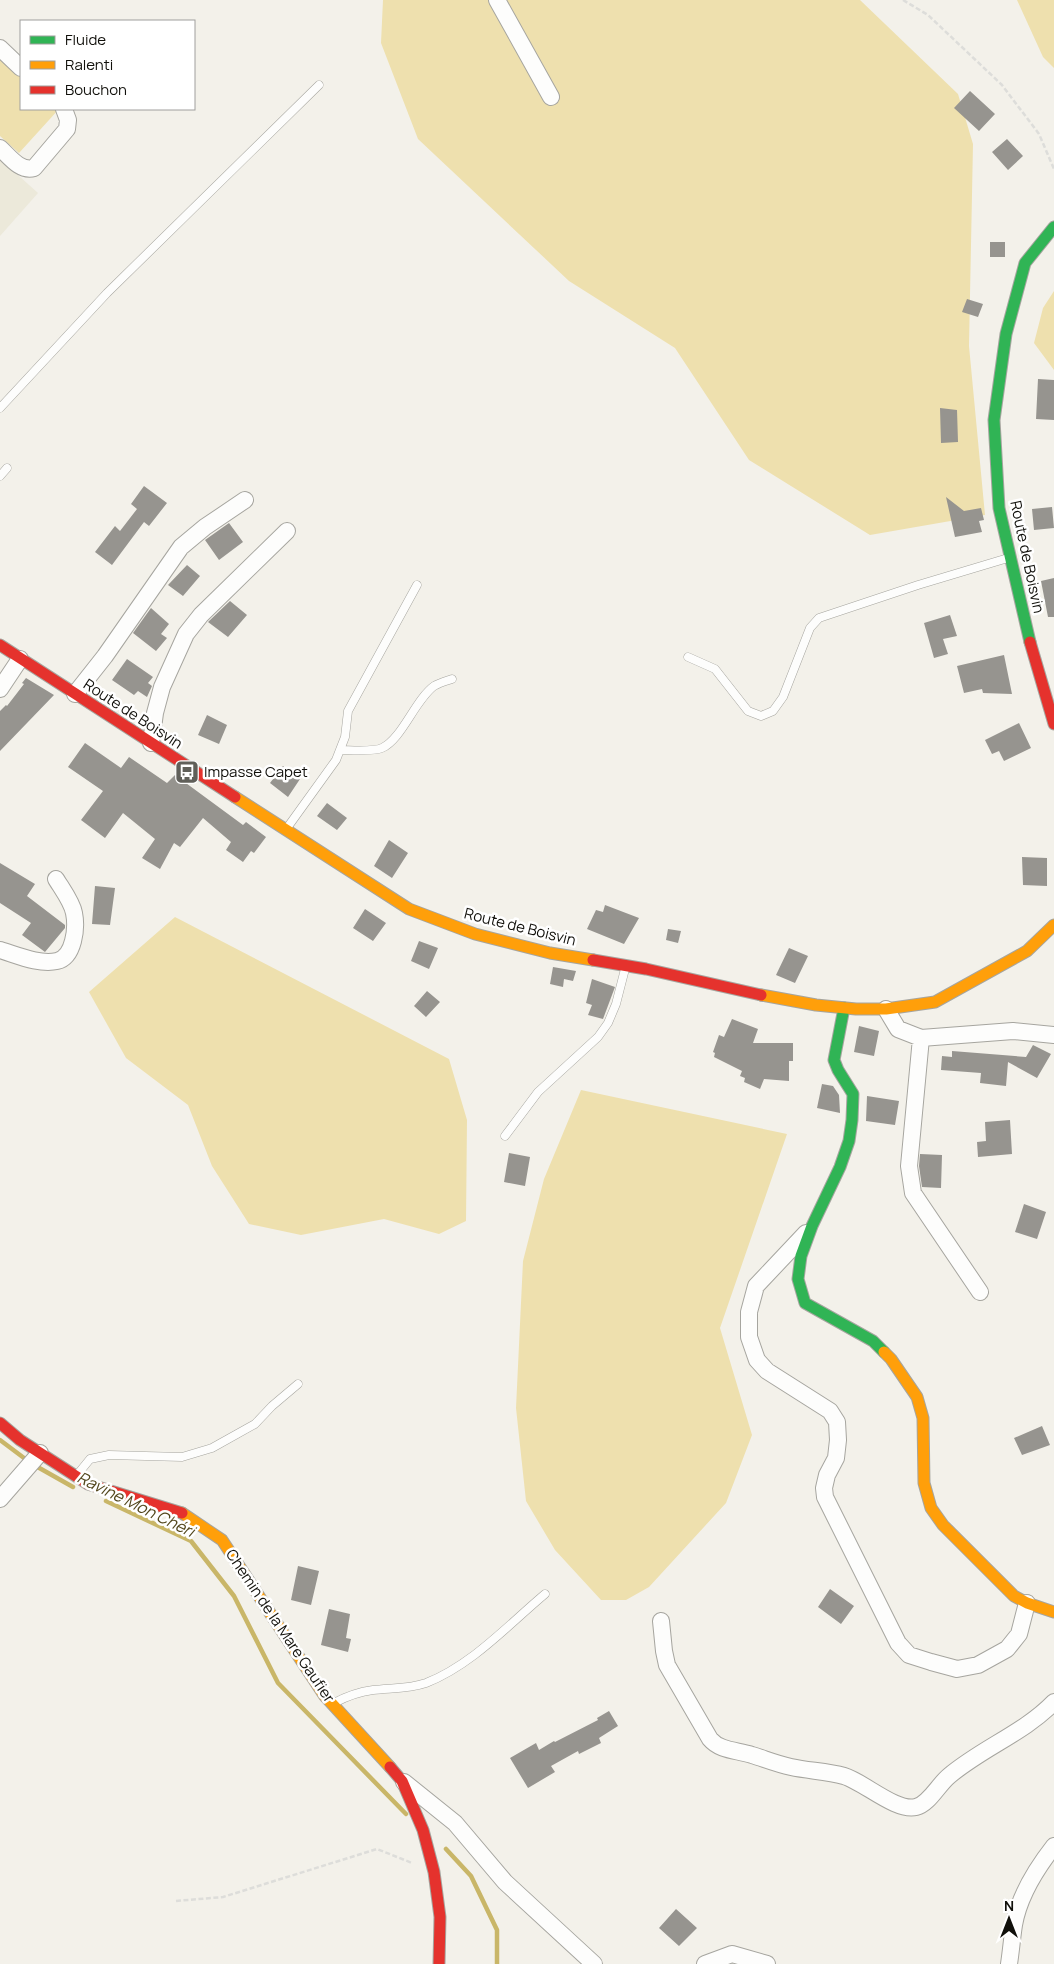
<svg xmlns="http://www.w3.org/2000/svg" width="1054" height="1964" viewBox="0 0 1054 1964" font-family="Manrope,sans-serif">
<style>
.built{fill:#ece9da}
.green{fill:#eee0ae}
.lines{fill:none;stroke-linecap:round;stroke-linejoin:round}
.stream{stroke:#c9b668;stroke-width:4.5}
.building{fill:#96948f}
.lane-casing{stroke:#a6a59f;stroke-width:9}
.street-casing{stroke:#a6a59f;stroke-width:18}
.fast-casing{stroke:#a6a59f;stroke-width:13}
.slow-casing{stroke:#a6a59f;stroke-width:13}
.jam-casing{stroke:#a6a59f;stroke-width:13}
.path{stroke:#ddddda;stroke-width:2.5;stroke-dasharray:5 2.5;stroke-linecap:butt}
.lane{stroke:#fdfdfc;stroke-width:8}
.street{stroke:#fdfdfc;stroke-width:16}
.fast{stroke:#30b455;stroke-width:11}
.slow{stroke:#ff9f0a;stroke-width:11}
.jam{stroke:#e5322d;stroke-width:11}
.labels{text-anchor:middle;stroke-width:5;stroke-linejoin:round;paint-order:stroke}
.street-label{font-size:15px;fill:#11100b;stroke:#fff}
.poi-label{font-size:15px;fill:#11100b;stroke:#fff;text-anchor:start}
.water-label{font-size:16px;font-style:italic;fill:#53471d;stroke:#fff}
</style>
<rect width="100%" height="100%" fill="#f3f1ea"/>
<!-- built -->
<path class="built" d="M0,159L38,193L0,236Z"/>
<!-- green -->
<path class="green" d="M383,0H860L958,94L973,144L969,346L985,515L870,535L749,460L675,348L569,281L418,139L381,43Z
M1017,0H1054V68L1043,57Z
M0,56L21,75V109H59L19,153L0,136Z
M1054,291V370L1034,343L1043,308Z
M175,917L449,1059L467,1120L466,1221L439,1234L384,1219L301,1235L249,1224L212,1166L188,1105L126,1058L89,992Z
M581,1090L787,1134L720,1328L752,1435L726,1503L649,1587L626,1600H601L555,1550L526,1501L516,1408L523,1261L544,1179Z"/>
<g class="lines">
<!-- stream -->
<path class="stream" d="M0,1440L28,1461
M34,1465L73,1487
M106,1501L191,1541L234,1596L278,1683L406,1814
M446,1849L471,1876L497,1930V1964"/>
</g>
<!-- building -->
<path class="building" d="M970,91L995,114L979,131L954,108Z
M1007,139L1023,156L1008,170L992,152Z
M990,242H1005V257H990Z
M967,299L983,304L978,317L962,312Z
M1038,379L1054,380V420L1036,419Z
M940,408L957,410L958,442L941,443Z
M144,486L167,503L149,526L144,522L112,565L95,552L115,526L120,531L137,509L131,504Z
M946,497L964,511L981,508L984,520L979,521L982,532L955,537Z
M1052,507L1054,528L1034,530L1032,509Z
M229,523L243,542L219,560L205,540Z
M187,565L200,576L183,596L168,585Z
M1054,578V617H1048L1041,581Z
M230,601L247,615L228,637L208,622Z
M151,608L169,624L161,634L167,638L156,651L133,633Z
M950,615L957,636L943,639L948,654L934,658L924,623Z
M1004,655L1012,694L983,693L982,689L964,693L957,666Z
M127,659L153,677L148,683L152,686L147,697L138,691L134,695L112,680Z
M26,678L54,695L0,751V711L6,705L7,706L24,684L22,683Z
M207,715L227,725L219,744L198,735Z
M1019,723L1031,748L1004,761L999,751L992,754L985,740Z
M85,743L121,768L129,757L167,783L175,775L243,825L246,822L266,837L254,853L251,851L243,862L226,850L231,842L203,818L180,847L174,843L160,869L142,858L155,839L123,813L105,838L81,820L103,791L68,767Z
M283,766L300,779L288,797L270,783Z
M327,803L347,818L337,830L317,816Z
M389,840L408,853L392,878L374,866Z
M1022,857L1047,858V886L1023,885Z
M0,863L35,884L27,896L65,925V928L45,952L22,935L31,923L0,903Z
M95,886L115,888L110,925L92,924Z
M605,905L639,918L624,944L587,929L596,910L603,912Z
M365,909L386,923L373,941L353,928Z
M668,929L681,931L678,943L666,940Z
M419,941L438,948L429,969L411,961Z
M789,948L808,956L795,983L776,975Z
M553,967L576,971L573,981L564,979L563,987L550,984Z
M592,979L615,987L603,1019L588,1015L592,1005L586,1003Z
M427,991L440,1002L426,1017L414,1006Z
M732,1019L758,1029L753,1043H793V1061H789V1081L764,1079L760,1089L744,1082L745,1078L740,1076L742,1071L714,1057L715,1053L713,1052L719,1035L724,1037Z
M859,1026L879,1031L874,1056L854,1052Z
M1033,1045L1051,1054L1037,1078L1008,1062L1006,1086L980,1083L981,1073L941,1070L942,1056L952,1057V1051L1026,1057Z
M822,1084L833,1086L839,1095L840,1113L817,1108Z
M867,1096L899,1101L895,1125L866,1121Z
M1010,1120L1012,1154L978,1157L977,1142L986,1141L985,1122Z
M509,1153L530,1157L525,1186L504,1182Z
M920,1154L942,1155L941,1188L922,1187L919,1166Z
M1024,1204L1046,1212L1037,1239L1015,1232Z
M1042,1426L1050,1445L1022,1455L1014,1438Z
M298,1566L319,1571L311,1605L291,1600Z
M830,1589L854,1606L841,1624L818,1607Z
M329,1609L350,1614L346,1638L351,1639L348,1652L321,1645Z
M609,1711L618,1726L599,1738L601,1743L579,1754L578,1751L551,1766L555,1772L528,1788L510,1758L536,1743L539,1750L554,1741L555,1742L598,1720L597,1718Z
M676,1909L697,1928L679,1946L659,1928Z"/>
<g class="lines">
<!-- lane casing -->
<g class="lane-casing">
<path id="lane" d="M0,408L107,293L319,85
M0,476L7,468
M688,657L715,669L748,711L761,716L773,711L783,697L810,628L819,618L918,585L1008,558
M340,750C350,750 373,752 382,748C402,739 415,700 434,686C439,683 446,681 452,679
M287,828L336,760L345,737L348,711L417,585
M505,1136L538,1092L598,1037L608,1023L616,1004L625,969
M77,1475L90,1459L109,1455L182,1457L212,1448L255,1424L272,1406L298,1384
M334,1703C347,1696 358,1692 373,1690C391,1688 409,1689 426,1683C472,1665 508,1625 545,1594"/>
</g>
<!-- street casing -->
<g class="street-casing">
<path id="street" d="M497,0L551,97
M0,48L21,68
M0,148C9,156 20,172 34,168L67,129L68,120L64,109
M0,689L20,659
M75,694L105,656L181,547L205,527L245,500
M151,743L155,713L162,687L186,634L201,615L287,531
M0,950C17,955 39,965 57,961C74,957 77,928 74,913C72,902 62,889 56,879
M886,1009L898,1029L921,1038L1013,1031L1054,1035
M921,1038L909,1166L913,1193L980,1292
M806,1233L756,1286L749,1312V1337L757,1360L767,1371L830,1411L837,1422L838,1440L836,1458L827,1475L824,1488L825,1497L898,1643L909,1655L931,1662L957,1669L978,1665L1007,1649L1019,1634L1027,1603
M0,1499L40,1453
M661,1621L664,1651L667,1665L710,1739C720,1751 737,1750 752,1755C765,1759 777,1764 791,1767C809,1771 827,1771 844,1776C864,1782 896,1812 916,1807C929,1804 938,1785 949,1776C982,1748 1024,1733 1054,1702
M404,1782L455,1823L505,1882L594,1964
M705,1964L732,1954L767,1964
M1009,1964C1011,1951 1012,1938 1014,1925C1019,1896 1036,1869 1054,1846"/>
</g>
<!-- fast casing -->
<g class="fast-casing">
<path id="fast" d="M1030,642L999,508L994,420L1006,334L1025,263L1054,227
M844,1008L834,1060L838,1070L853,1094L852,1120L849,1141L840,1167L812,1226L801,1256L798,1279L805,1303L873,1341L884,1352"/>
</g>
<!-- slow casing -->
<g class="slow-casing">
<path id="slow" d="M235,797L409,909L475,934L550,953L593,960
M761,995L816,1005L856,1009H886L935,1002L1027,951L1054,925
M884,1352L891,1359L917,1397L923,1418L924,1483L931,1508L943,1525L1014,1596L1027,1603L1054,1612
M182,1513L222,1540L324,1695L390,1767"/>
</g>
<!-- jam casing -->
<g class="jam-casing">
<path id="jam" d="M1030,642L1054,724
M0,645L235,797
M593,960L646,969L761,995
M0,1423L20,1440L88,1484L182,1513
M390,1767L402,1781L423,1830L434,1872L440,1917L439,1964"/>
</g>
<!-- path -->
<path class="path" d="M903,0L928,15L1002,85L1039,134L1054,169
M176,1901L223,1897L377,1849L412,1863"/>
<!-- lane -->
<use href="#lane" class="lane"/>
<!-- street -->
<use href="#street" class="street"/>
<!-- fast -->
<use href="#fast" class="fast"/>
<!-- slow -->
<use href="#slow" class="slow"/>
<!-- jam -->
<use href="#jam" class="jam"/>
</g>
<!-- icons -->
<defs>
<g id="bus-square" transform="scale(1.25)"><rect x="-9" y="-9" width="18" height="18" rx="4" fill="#605f59" stroke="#fff"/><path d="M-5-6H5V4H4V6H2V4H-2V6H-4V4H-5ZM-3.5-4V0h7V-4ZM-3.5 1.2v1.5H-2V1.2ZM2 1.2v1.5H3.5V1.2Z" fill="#fff"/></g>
</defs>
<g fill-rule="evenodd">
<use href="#bus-square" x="187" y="772"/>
</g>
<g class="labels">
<!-- street labels -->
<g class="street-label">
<text transform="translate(1027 557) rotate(78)" y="5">Route de Boisvin</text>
<text transform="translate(133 714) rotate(33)" y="5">Route de Boisvin</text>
<text transform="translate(520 927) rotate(14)" y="5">Route de Boisvin</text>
<text transform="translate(280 1626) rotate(56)" y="5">Chemin de la Mare Gaufier</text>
</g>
<!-- poi labels -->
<g class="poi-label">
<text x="204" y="777">Impasse Capet</text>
</g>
<!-- water labels -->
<g class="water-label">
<text transform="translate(136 1504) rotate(26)" y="6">Ravine Mon Chéri</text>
</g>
</g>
<!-- legend -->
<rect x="20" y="20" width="175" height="90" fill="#ffffff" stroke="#a09f9d"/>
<rect x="30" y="36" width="25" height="8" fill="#30b455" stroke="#a09f9d"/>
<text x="65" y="45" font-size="15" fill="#11100b">Fluide</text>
<rect x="30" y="61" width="25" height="8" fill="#ff9f0a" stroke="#a09f9d"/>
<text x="65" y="70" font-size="15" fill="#11100b">Ralenti</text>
<rect x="30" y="86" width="25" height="8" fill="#e5322d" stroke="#a09f9d"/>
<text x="65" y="95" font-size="15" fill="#11100b">Bouchon</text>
<!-- north arrow -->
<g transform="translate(1009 1919)" stroke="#ffffff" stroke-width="4" paint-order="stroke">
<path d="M0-4L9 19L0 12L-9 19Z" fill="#11100b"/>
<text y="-8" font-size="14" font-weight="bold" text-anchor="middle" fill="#11100b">N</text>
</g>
</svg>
